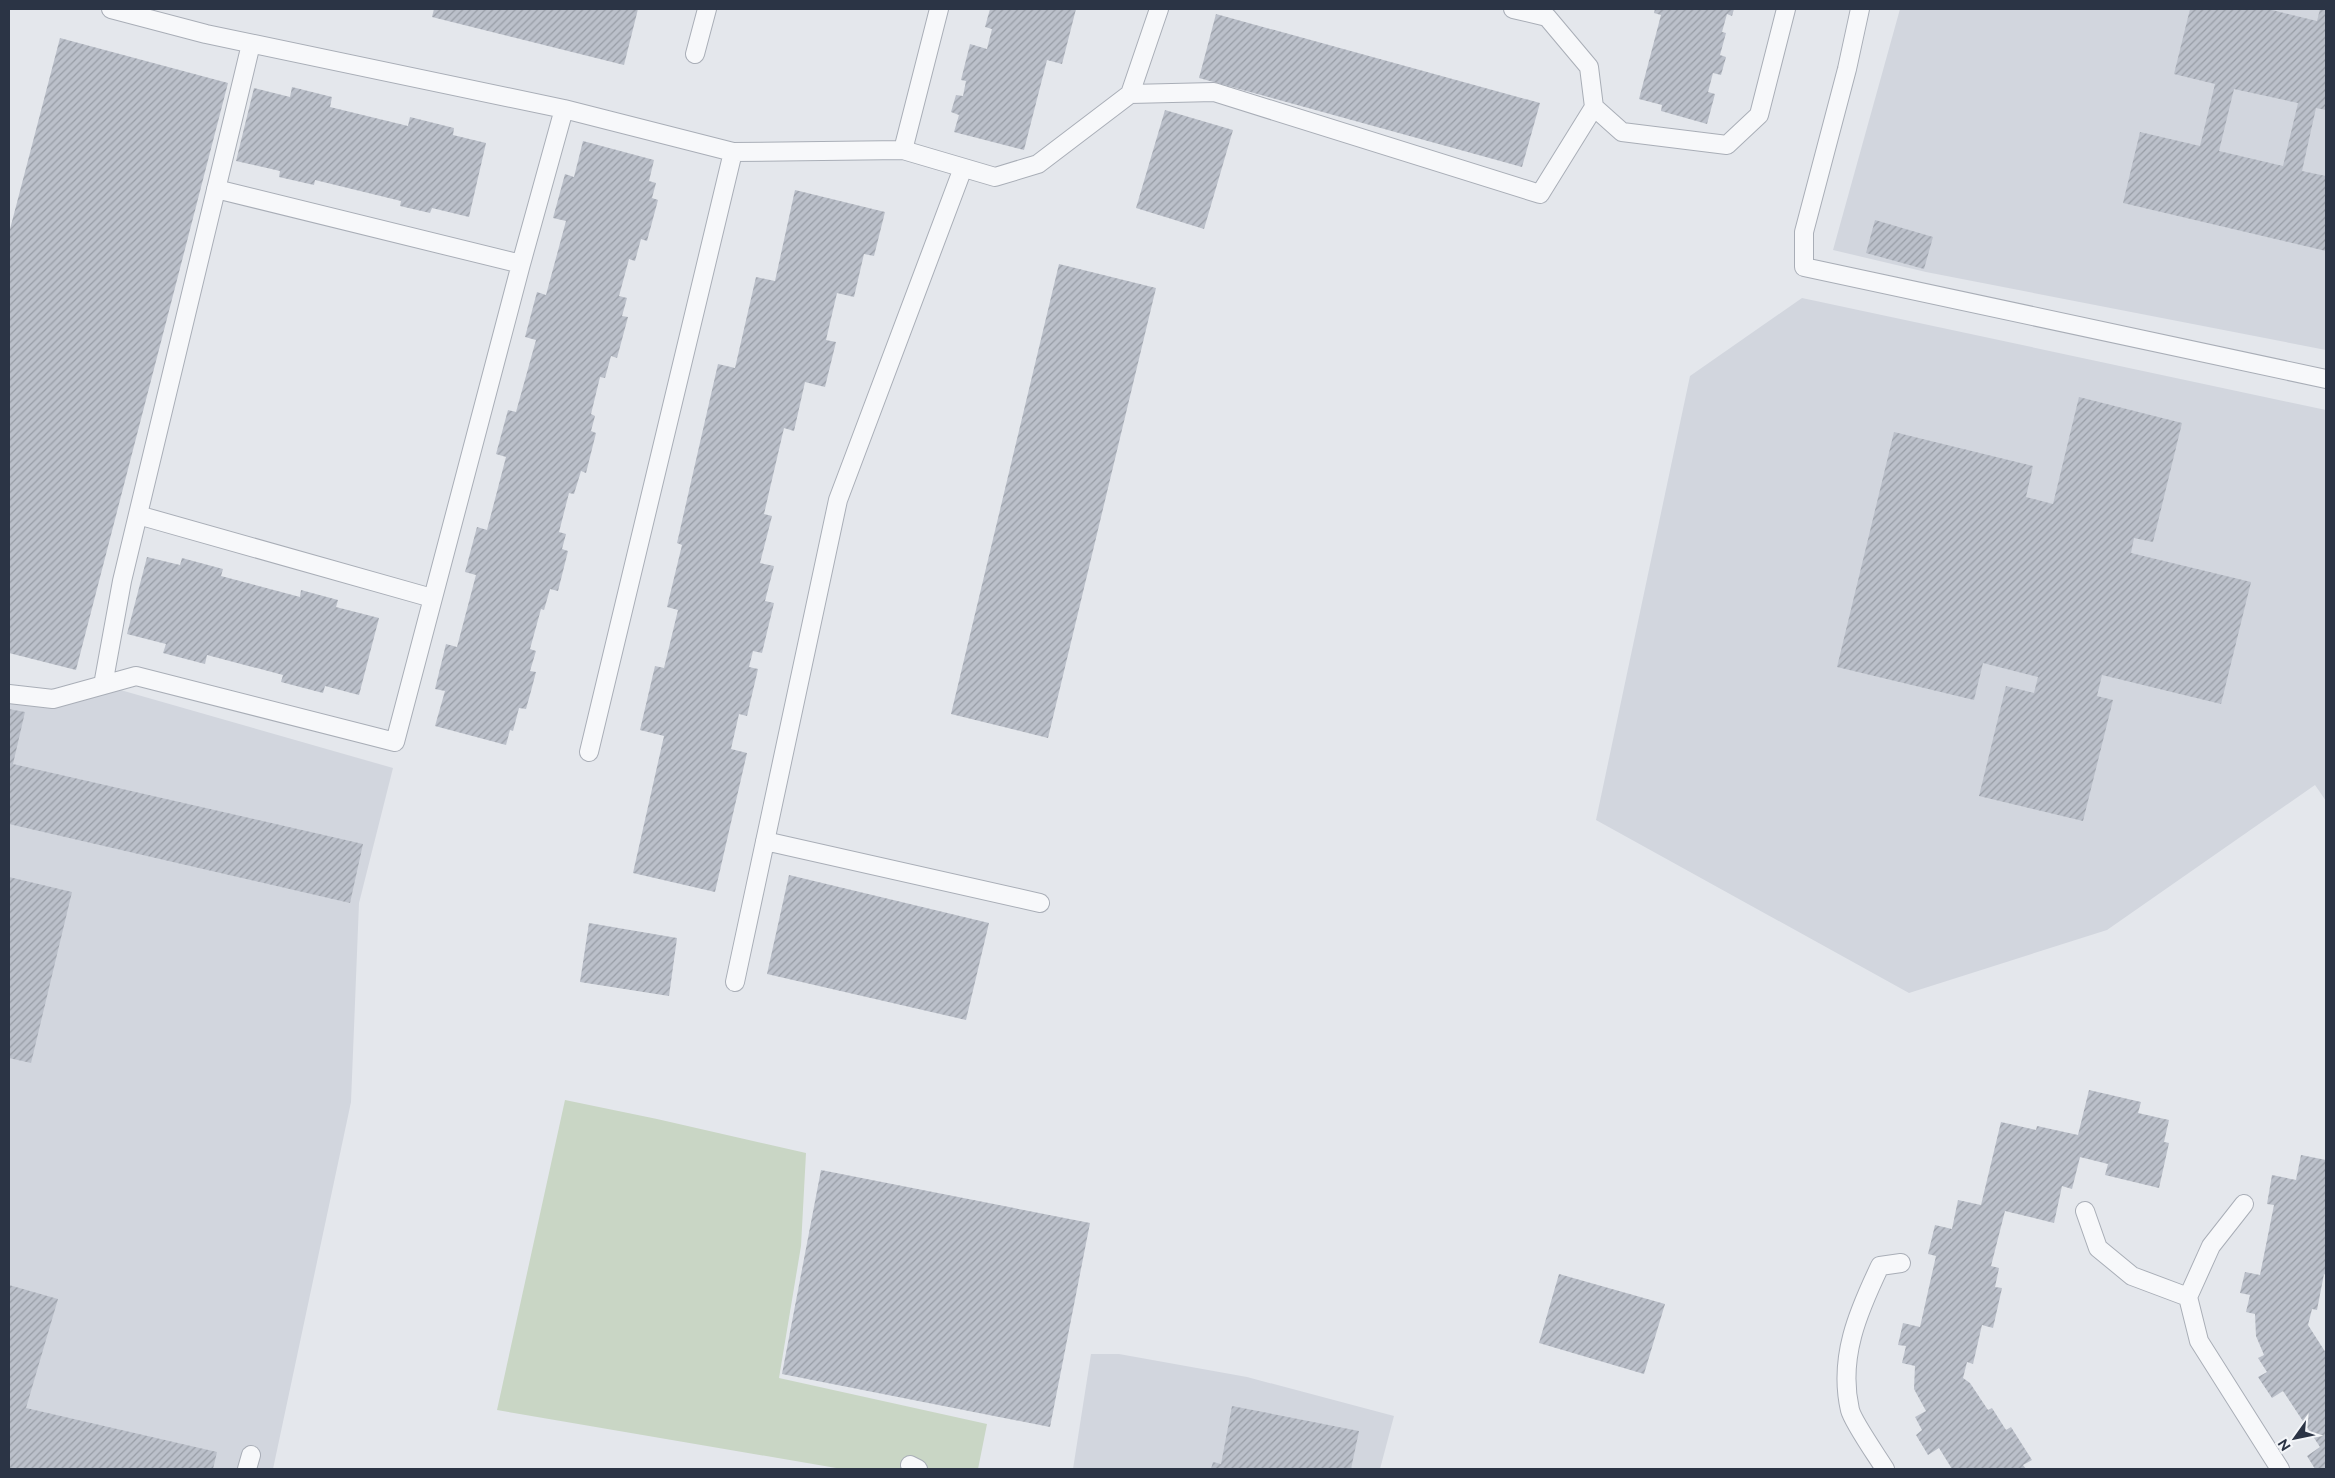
<svg xmlns="http://www.w3.org/2000/svg" width="2335" height="1478" viewBox="0 0 2335 1478" font-family="Raleway,sans-serif">
<style>
.built{fill:#d2d6de}
.grass{fill:#c9d6c5}
.building{fill:url(#building-hatch);fill-rule:evenodd}
.lines{fill:none;stroke-linecap:round;stroke-linejoin:round}
.service-casing{stroke:#a9aeb7;stroke-width:20}
.service{stroke:#f7f8fa;stroke-width:18}
</style>
<defs>
<pattern id="building-hatch" width="6" height="6" patternUnits="userSpaceOnUse" patternTransform="scale(1.25)"><rect width="6" height="6" fill="#bbc0ca"/><path d="M-1 1l2-2M0 6l6-6M5 7l2-2" fill="none" stroke="#989da6"/></pattern>
</defs>
<rect width="100%" height="100%" fill="#e4e7ec"/>
<!-- built -->
<path class="built" d="M1900,9H2326V350L1926,272L1833,250Z
M1802,298L2326,410V801L2315,785L2107,930L1909,993L1596,820L1690,376Z
M103,685L393,768L359,903L351,1102L273,1469H9V694L53,699Z
M1091,1354H1119L1247,1377L1394,1416L1380,1469H1073Z"/>
<!-- grass -->
<path class="grass" d="M565,1100L657,1119L806,1153L801,1246L779,1378L987,1424L978,1469H842L497,1410Z"/>
<!-- building -->
<path class="building" d="M434,9H638L624,65L432,17Z
M990,9H1076L1062,64L1047,60L1024,150L954,132L959,115L951,112L956,95L963,96L966,81L961,80L970,44L987,49L992,29L985,27Z
M1655,9H1734L1732,16L1727,14L1722,32L1726,33L1720,55L1726,57L1721,75L1713,73L1708,92L1715,94L1707,124L1661,111L1662,105L1639,99L1661,15L1654,13Z
M2190,9H2268L2317,21L2320,9H2326V110L2316,108L2302,171L2326,176V251L2123,203L2140,132L2200,146L2215,84L2174,74ZM2234,89L2298,103L2283,166L2219,151Z
M1216,14L1540,103L1522,167L1199,78Z
M60,38L228,83L76,670L9,653V233Z
M292,87L332,97L330,107L408,126L410,117L454,128L453,135L486,143L469,217L432,208L430,213L400,206L401,201L315,180L314,185L279,177L280,171L236,161L254,88L290,97Z
M1165,110L1233,130L1204,229L1136,208Z
M583,141L654,160L649,181L656,183L652,198L658,200L647,241L641,239L635,261L629,259L619,296L627,298L622,316L628,317L617,358L611,356L605,378L600,377L591,414L595,416L591,431L596,433L586,473L581,471L574,494L569,493L559,532L566,534L562,549L568,551L558,591L550,589L544,610L541,609L530,649L536,651L530,671L536,672L531,691L526,709L519,708L513,731L510,730L506,745L435,726L445,691L435,689L446,644L457,647L476,575L465,572L477,527L487,530L506,457L496,454L508,410L516,412L536,340L525,337L537,292L546,295L566,221L553,218L565,174L574,177Z
M795,190L885,212L874,256L864,254L854,297L837,293L826,340L836,342L825,387L805,382L794,431L784,428L764,514L772,516L760,563L774,566L765,601L774,603L762,653L753,651L749,667L758,669L747,716L739,714L731,749L747,753L715,892L633,873L664,736L640,730L655,666L664,668L678,610L667,607L682,545L677,543L718,364L735,368L756,277L775,281Z
M1875,220L1933,237L1924,269L1866,253Z
M1059,264L1156,288L1048,738L951,714Z
M2079,397L2182,423L2153,542L2134,538L2131,553L2251,582L2221,704L2102,675L2097,696L2113,700L2083,821L1979,796L2006,686L2034,693L2038,677L1983,663L1974,700L1837,667L1894,432L2033,466L2026,497L2053,504Z
M147,557L180,565L182,558L223,569L221,576L300,597L301,590L338,600L336,607L379,618L359,695L325,686L323,693L281,682L283,675L207,655L205,664L163,653L166,644L127,634Z
M9,709L25,712L13,764L363,844L350,903L9,824Z
M789,875L989,923L966,1020L767,974Z
M9,877L72,892L31,1063L9,1058Z
M589,923L677,938L669,996L580,982Z
M2089,1090L2141,1102L2138,1113L2169,1120L2164,1142L2169,1143L2159,1188L2105,1175L2108,1164L2080,1157L2072,1189L2062,1186L2054,1223L2005,1211L1991,1266L1999,1268L1995,1287L2002,1288L1993,1328L1982,1325L1973,1364L1967,1362L1963,1378L1970,1383L1988,1410L1992,1408L2006,1430L2011,1427L2032,1460L2023,1465L2026,1469H1952L1939,1448L1928,1455L1916,1435L1922,1430L1915,1417L1926,1411L1914,1389L1915,1366L1902,1363L1906,1346L1898,1345L1903,1323L1920,1327L1936,1256L1928,1254L1935,1225L1952,1229L1958,1200L1981,1205L2001,1122L2036,1130L2037,1126L2078,1135Z
M2301,1155L2326,1160V1275L2324,1274L2317,1310L2312,1309L2308,1325L2326,1353V1469H2315L2307,1456L2320,1447L2283,1391L2272,1398L2258,1377L2267,1372L2258,1358L2264,1355L2256,1336L2255,1314L2246,1312L2250,1295L2240,1293L2245,1272L2260,1275L2274,1205L2267,1204L2272,1175L2296,1180Z
M821,1170L1090,1223L1050,1427L782,1374Z
M1559,1274L1665,1304L1644,1374L1539,1343Z
M9,1285L58,1299L26,1408L217,1452L213,1469H9Z
M1232,1406L1359,1431L1351,1469H1211L1213,1462L1221,1464Z"/>
<g class="lines">
<!-- service casing -->
<g class="service-casing">
<path id="service" d="M111,9L206,34L564,109L733,152L903,150L995,177L1038,164L1130,94L1159,9
M1513,9L1547,17L1589,67L1594,107L1622,132L1727,145L1759,115L1786,9
M1860,9L1847,69L1804,232V267L2326,379
M695,54L707,9
M1130,94L1214,92L1540,194L1594,107
M903,150L939,9
M216,189L521,264L564,109
M138,515L432,598
M103,685L122,581L251,44
M9,694L53,699L136,676L395,742L521,264
M589,752L733,152
M765,841L1040,903
M735,982L838,500L963,168
M2085,1211L2098,1248L2132,1276L2188,1297L2199,1341L2280,1469
M2188,1297L2211,1246L2244,1204
M910,1465L918,1469
M247,1469L251,1455
M1885,1469C1877,1456 1853,1422 1850,1410C1838,1358 1858,1312 1880,1266L1901,1263"/>
</g>
<!-- service -->
<use href="#service" class="service"/>
</g>
<!-- border -->
<rect width="2335" height="1478" fill="none" stroke="#2b3445" stroke-width="20"/>
<!-- north arrow -->
<g transform="translate(2295 1438) rotate(237)" stroke="#f4f6f9" stroke-width="4" paint-order="stroke">
<path d="M0-4L9 19L0 12L-9 19Z" fill="#2b3445"/>
<text y="-8" font-size="14" font-weight="bold" text-anchor="middle" fill="#2b3445">N</text>
</g>
</svg>
